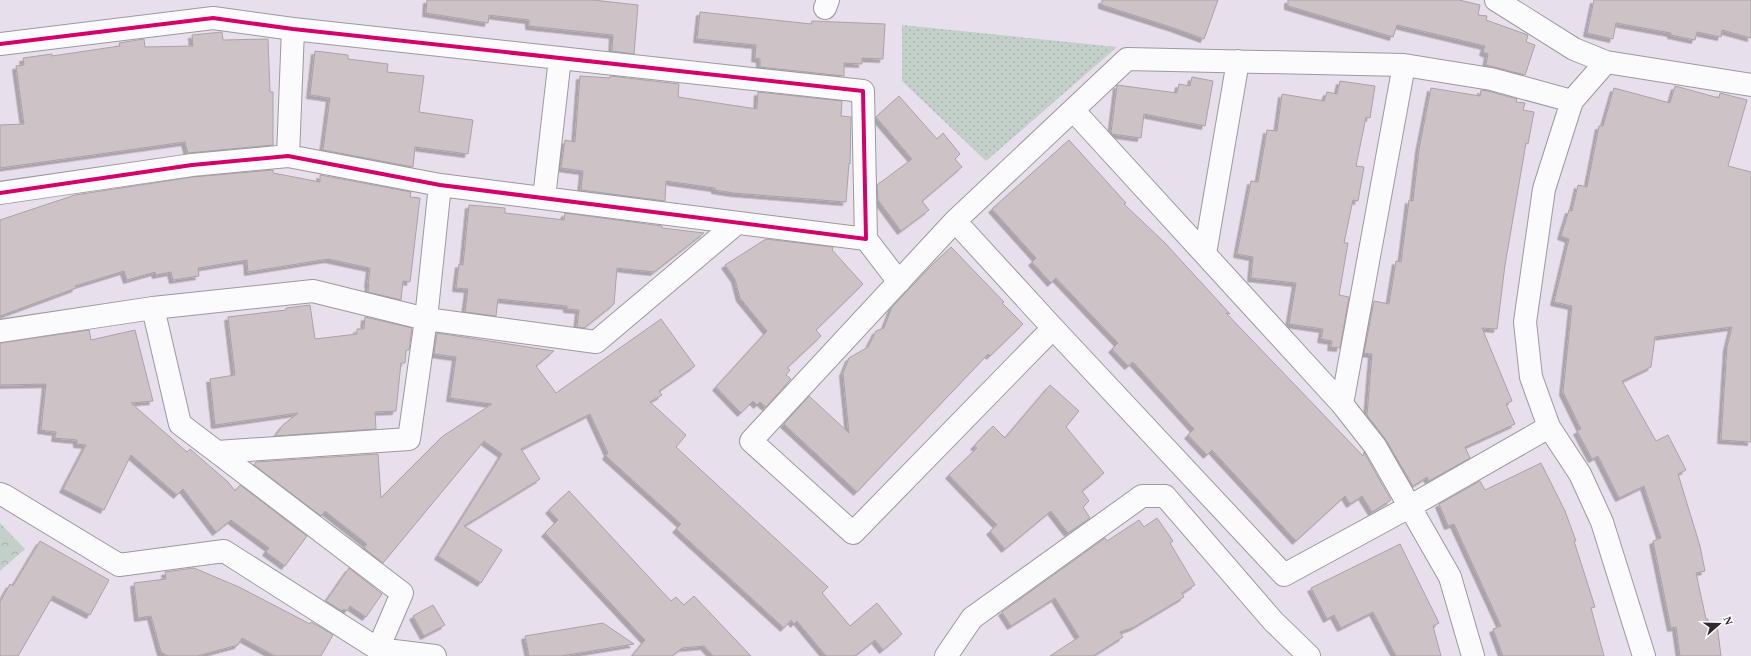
<svg xmlns="http://www.w3.org/2000/svg" width="1751" height="656" viewBox="0 0 1751 656" font-family="'Times New Roman',serif">
<style>
.forest{fill:url(#forest-crowns)}
.park{fill:url(#park-dots)}
.building{fill:#cdc3c7;stroke:#aba2a7;filter:url(#shadow)}
.lines{fill:none;stroke-linecap:round;stroke-linejoin:round}
.street-casing{stroke:#9e98a1;stroke-width:24}
.street{stroke:#fbfafc;stroke-width:22}
.cycleway-casing{stroke:#fff;stroke-width:6}
.cycleway{stroke:#d6006c;stroke-width:4}
</style>
<defs>
<pattern id="forest-crowns" width="20" height="18" patternUnits="userSpaceOnUse"><rect width="20" height="18" fill="#c3d0c9"/><path d="M2 6a3 3 0 1 1 6 0M12 15a3 3 0 1 1 6 0" fill="none" stroke="#a8b3ad"/></pattern>
<pattern id="park-dots" width="8" height="8" patternUnits="userSpaceOnUse"><rect width="8" height="8" fill="#c3d0c9"/><path d="M2 2h.1M6 6h.1" fill="none" stroke="#a8b3ad" stroke-width="1.8" stroke-linecap="round"/></pattern>
<filter id="shadow"><feDropShadow dx="-3.5" dy="3.5" stdDeviation="0" flood-color="#0004"/></filter>
</defs>
<rect width="100%" height="100%" fill="#e7dfeb"/>
<!-- forest -->
<path class="forest" d="M0,523L25,549L0,571Z"/>
<!-- park -->
<path class="park" d="M902,25L1117,47L986,161L902,81Z"/>
<!-- building -->
<path class="building" d="M427,0H593L638,5L634,54L612,51L613,35L529,26V20L489,15L488,23L426,13Z
M1102,0H1218L1204,39L1174,28L1102,5Z
M1288,0H1459L1480,5L1478,15L1487,16L1486,20L1528,35L1526,42L1535,45L1525,75L1486,65L1488,54L1483,52L1485,46L1397,25L1393,37L1288,6Z
M1594,0H1751V38L1722,30L1721,37L1697,32L1695,40L1671,35V33L1616,23L1613,39L1587,33Z
M700,12L811,24L812,21L885,24L883,59L862,58V64L844,63V76L760,67V59L755,58L756,45L697,39Z
M222,32L223,40L268,39L270,92H273V145L188,153L185,142L0,168V125L24,124L16,66L24,65L23,58L52,54V56L120,46L119,43L144,39L145,47L193,46L192,35Z
M315,51L348,55V59L388,64L387,72L424,76L419,112L473,120L468,154L415,147L413,167L323,150L330,98L310,95Z
M580,76L610,78V76L679,84L678,97L757,109L758,92L842,101L841,116L851,117L850,164L849,163L846,202L734,193L715,190V188L666,181L665,201L581,190L583,171L561,168L565,140L575,142Z
M1192,77L1213,81L1205,126L1144,114L1141,138L1112,134L1111,133L1117,85L1177,93L1179,84L1190,86Z
M1340,81L1375,86L1370,118L1366,117L1356,166L1364,167L1358,201L1353,200L1344,243H1348L1339,295L1349,297L1340,348L1331,347L1332,341L1321,339L1323,329L1289,324L1296,283L1251,278L1253,257L1237,254L1251,181L1258,182L1267,130L1277,131L1282,94L1324,101L1327,92L1337,94Z
M1675,86L1719,98L1720,93L1747,100L1728,166L1751,172V442L1721,440L1727,347L1732,327L1655,337L1651,367L1622,381L1656,441L1668,435L1686,470L1678,474L1700,546L1705,571L1696,573L1706,619H1708V625L1717,624L1721,656H1680L1676,627L1671,628L1653,541L1661,538L1644,486L1619,498L1598,456L1592,459L1577,431L1581,429L1563,392L1572,306L1554,302L1569,239L1561,236L1569,210L1572,211L1578,185L1587,187L1599,126H1603L1614,88L1670,103Z
M1431,88L1480,96L1481,90L1488,91L1517,99L1516,102L1525,103L1523,110L1534,112L1528,144L1526,143L1505,265L1497,329L1482,328L1512,401L1506,404L1515,424L1465,447L1470,458L1429,481L1427,477L1413,486L1386,440L1367,415L1372,354L1364,353L1374,301L1389,304L1396,261L1401,262L1409,200L1413,201L1419,149Z
M899,96L937,139L943,133L960,154L955,159L962,167L922,201L929,210L901,231L878,200L877,185L912,159L876,117Z
M1069,140L1126,203L1124,204L1165,243L1230,314L1226,313L1363,456L1364,452L1391,500L1372,512L1362,496L1350,504L1345,496L1296,541L1212,450L1207,455L1188,435L1194,429L1133,362L1128,366L1112,349L1118,343L1056,278L1051,283L1032,262L1036,258L992,209Z
M273,170V173L320,182V175L411,192L410,197L420,198L410,282L403,281L401,300L368,292L369,284H368L370,268L328,259L248,272L247,260L198,268L199,276L173,280L171,272L156,275L155,272L127,280L124,271L75,286L76,288L0,316V220L75,195L193,177Z
M469,205L505,208V213L564,220L565,213L662,226V228L704,233L654,272L617,268L614,304L584,328L577,327L579,310L567,309V306L498,299L496,316L465,312L468,289L456,288L459,264L463,265Z
M766,239L833,247L832,250L863,284L816,330L821,336L787,368L790,370L786,375L791,379L766,407L760,402L757,405L753,401L741,413L716,387L767,331L740,298L735,279L725,265Z
M951,247L1004,302L1002,303L1023,324L990,356L988,354L857,492L784,424L809,396L849,433L843,373L849,358L868,347L876,331L884,328L892,307L930,267Z
M310,305L315,339L357,334V329H364L365,317L412,328L409,350H406L405,363H401L396,411L375,412L376,429L275,436L283,425L298,413L215,425L210,379L235,375L228,317L286,310V308Z
M661,319L695,366L659,391L662,395L650,402L686,435L676,447L828,587L822,593L850,626L877,603L902,634L883,650L875,640L855,656H826L797,621L794,624L791,620L784,628L676,529L681,524L606,456L608,453L590,414L521,449L540,479L464,526L502,550L481,583L438,556L502,454L484,441L383,563L364,548L367,544L325,511L321,516L254,465L256,462L378,454L381,498L443,436L492,404L450,398L456,357L434,354L437,333L554,351L536,366L556,393Z
M89,330L91,340L135,330L153,401L131,403L187,452L190,449L228,482L235,491L240,485L307,536L285,566L266,552L269,548L231,520L216,532L183,489L177,495L131,455L104,510L63,489L86,445L77,444V440L55,438L56,432L41,430L46,384L0,385V343Z
M1050,385L1079,411L1066,427L1104,473L1082,491L1089,501L1083,507L1090,518L1068,533L1051,511L1005,549L990,531L997,525L949,475L977,448L974,446L993,426L1005,438Z
M1541,463L1565,511L1576,541H1574L1595,607L1591,608L1604,656H1503L1493,629L1501,626L1454,524L1448,526L1439,504L1480,481L1485,490Z
M569,491L671,601L676,597L684,605L694,596L751,656H713L704,646L682,648L672,656H632L645,640L545,533L558,520L549,510Z
M1157,518L1173,541L1170,543L1195,585L1182,593L1184,597L1134,627L1120,632L1123,637L1093,656H1050L1079,637L1055,598L1011,626L1002,612L1105,538L1107,541L1139,520L1144,527Z
M40,541L109,580L90,615L53,596L18,656H0V602L10,584L13,586Z
M1400,544L1439,623L1433,626L1441,656H1396L1373,612L1341,628L1334,615L1327,619L1311,588Z
M194,568L239,587L310,624L311,622L320,627L333,635L321,656H275L242,638L238,645L197,656H168L161,652L151,616L138,618L134,583L166,579L165,572Z
M349,568L382,594L366,617L350,606L347,611L344,609L342,611L326,601Z
M433,605L445,625L424,636L413,616Z
M603,623L634,644L561,656H529L525,636Z"/>
<g class="lines">
<!-- street casing -->
<g class="street-casing">
<path id="street" d="M1496,0L1574,49L1606,62L1751,85
M825,8L828,0
M0,44L213,18L293,29L863,91L866,239L440,185L288,156L192,165L0,193
M1606,62L1572,101L1544,189L1525,322L1531,377L1549,427L1580,474L1602,522L1644,656
M1073,110L1342,404L1375,446L1450,577L1473,656
M288,156L293,29
M544,198L560,58
M955,221L1053,328L1284,575L1409,507L1549,427
M866,239L899,282
M1205,254L1238,61
M153,308L180,424L217,452L409,439L426,319L440,185
M1053,328L853,533L751,441L955,221L1127,59L1404,65L1491,79L1572,101
M0,331L153,308L313,291L426,319L596,342L737,223
M1342,404L1404,65
M217,452L402,593L378,649
M0,494L5,496L119,565L224,551L378,649L435,656
M946,656L972,618L1142,496H1165L1273,621L1309,656"/>
</g>
<!-- street -->
<use href="#street" class="street"/>
<!-- cycleway casing -->
<g class="cycleway-casing">
<path id="cycleway" d="M0,44L213,18L293,29L863,91L866,239L440,185L288,156L192,165L0,193"/>
</g>
<!-- cycleway -->
<use href="#cycleway" class="cycleway"/>
</g>
<!-- north arrow -->
<g transform="translate(1719 624) rotate(70)" stroke="#ffffff" stroke-width="3" paint-order="stroke">
<path d="M0-3L7 15L0 10L-7 15Z" fill="#302a33"/>
<text y="-6" font-size="11" font-weight="bold" text-anchor="middle" fill="#302a33">N</text>
</g>
</svg>
